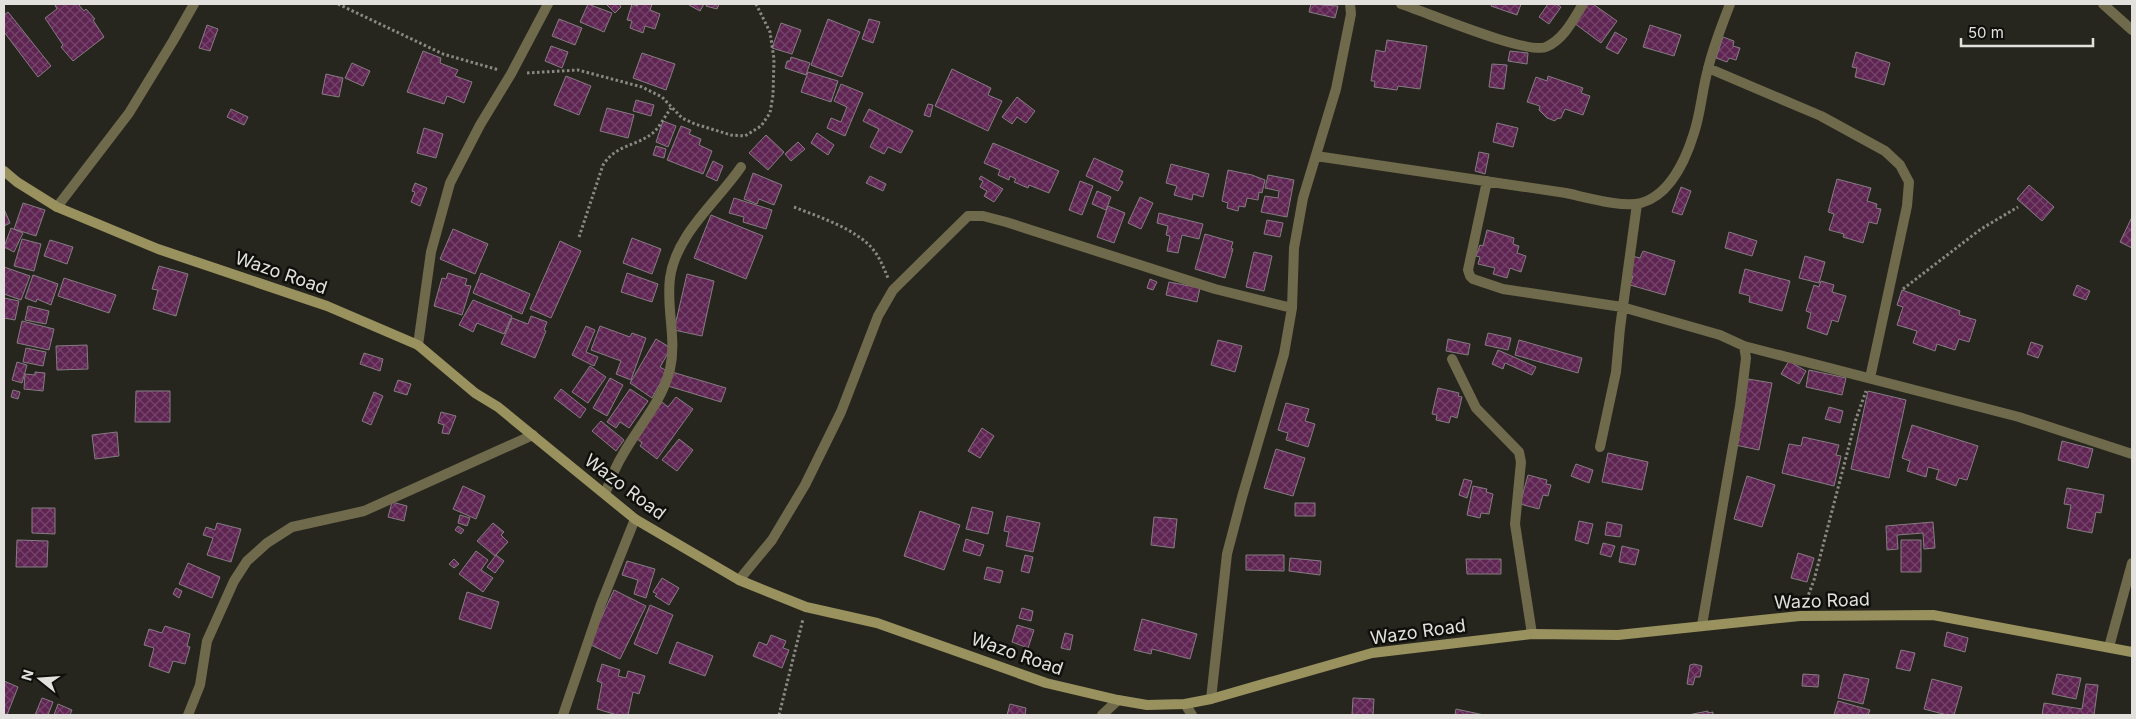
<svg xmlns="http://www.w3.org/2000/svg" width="2136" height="719" viewBox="0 0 2136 719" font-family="Inter,sans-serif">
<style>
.building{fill:url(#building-cross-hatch);stroke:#847c81}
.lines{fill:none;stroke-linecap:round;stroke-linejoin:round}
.path{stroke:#898882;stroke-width:3;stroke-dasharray:2.5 2.5;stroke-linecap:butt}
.street{stroke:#6f6a4b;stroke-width:10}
.secondary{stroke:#99915e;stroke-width:10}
.labels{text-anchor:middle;stroke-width:5;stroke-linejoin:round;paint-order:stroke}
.street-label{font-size:18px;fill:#e2e1dd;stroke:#0f0f0b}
</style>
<defs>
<pattern id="building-cross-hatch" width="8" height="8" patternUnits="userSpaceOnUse" patternTransform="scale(1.25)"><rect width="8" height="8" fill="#5e2452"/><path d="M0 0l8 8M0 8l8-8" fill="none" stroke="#75446a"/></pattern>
</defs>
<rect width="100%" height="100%" fill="#27261e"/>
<!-- building -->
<path class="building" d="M56,4H78L84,11L86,9L95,19L93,20L104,37L73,61L61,47L63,45L45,18L57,9L55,5Z
M588,4L612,13L604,32L580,22Z
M606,4H619L621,7L615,13Z
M632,4L637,6L638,4H652L650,10L660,14L655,29L645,26L643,33L630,28L632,21L627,20Z
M690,4H704L700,11L689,5Z
M707,4H719L717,9L706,6Z
M1311,4L1338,6L1335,18L1309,12Z
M1492,4H1521L1517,15L1491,6Z
M1548,4H1556L1561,7L1549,24L1539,17Z
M1588,4H1593L1617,21L1601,43L1574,23Z
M8,12L51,66L38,77L4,32V15Z
M559,19L582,28L575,45L552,36Z
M828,19L860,32L842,77L811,65Z
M869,19L880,22L873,43L862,39Z
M781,23L801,30L792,54L772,48Z
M207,25L218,29L210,51L199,48Z
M1650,25L1681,35L1674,56L1643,47Z
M1615,32L1627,39L1618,54L1606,48Z
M1723,37L1734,41L1733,46L1740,48L1736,60L1729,58L1727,62L1716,58Z
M1387,40L1427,46L1420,89L1398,86L1397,90L1374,87L1375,81H1371L1376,50L1385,52Z
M551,46L568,52L562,68L545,61Z
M423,51L441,58L440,63L458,70L455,76L472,82L464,103L447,96L444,104L407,92Z
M1510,51L1528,53L1527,64L1508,61Z
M1856,52L1890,63L1884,85L1855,77L1857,68L1852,67Z
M642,53L675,64L666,90L633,78Z
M791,57L810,63L806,75L785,68L787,61H790Z
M352,63L370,71L363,86L345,78Z
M1492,64L1507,65L1504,89L1489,87Z
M952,69L991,88L988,95L1002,101L988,131L935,106Z
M808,72L838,81L831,102L801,92Z
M326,74L343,78L339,97L322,94Z
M566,76L591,86L579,115L554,105Z
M1548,76L1583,88L1581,93L1590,96L1583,115L1565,109L1561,118L1556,119L1555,121L1547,118L1539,110L1540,106L1527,102L1536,77L1547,81Z
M841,84L863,93L845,136L827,128L831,118L841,122L847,107L834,101Z
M1017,97L1035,111L1026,123L1017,117L1012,124L1002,117Z
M636,100L654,105L651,116L633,111Z
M928,104L933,105L930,117L924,115Z
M607,108L634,115L628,138L600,131Z
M231,109L248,117L244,125L227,117Z
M869,109L913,131L901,153L888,147L884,154L870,147L879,129L863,121Z
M663,121L676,126L668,147L656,142Z
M1497,123L1518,128L1513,147L1493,142Z
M681,126L691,130L689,134L701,139L699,145L712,151L703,174L667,160Z
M424,128L443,134L436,158L417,153Z
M817,133L834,145L828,155L811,143Z
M766,135L784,152L768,170L749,153Z
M798,142L805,149L791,161L785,154Z
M993,143L1059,171L1049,193L1029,185L1028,188L1014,182L1016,179L1010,176L1009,180L998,175L1000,170L984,163Z
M656,146L666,149L664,158L653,155Z
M1479,152L1489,154L1485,174L1475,171Z
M1094,158L1123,171L1119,180L1123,182L1118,191L1086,176Z
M713,161L723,166L717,181L706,176Z
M1171,164L1209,174L1203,197L1193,194L1192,200L1174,195L1177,186L1166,183Z
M1228,170L1252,175L1265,180L1262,193L1259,192L1258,200L1247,198L1245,207L1239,206L1238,211L1227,208L1228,203L1222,201Z
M753,173L782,185L774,205L759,199L757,204L744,199Z
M1268,175L1294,180L1287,217L1261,212L1265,196L1278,198L1279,191L1265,188Z
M870,176L886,184L883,191L866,183Z
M981,176L1003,189L994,202L984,196L987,191L980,187L983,181L979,179Z
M1837,179L1871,188L1867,201L1877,204L1876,208L1881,209L1877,224L1869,222L1863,243L1843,237L1844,234L1829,230L1834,214L1828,212Z
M1080,181L1093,186L1082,215L1069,210Z
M415,183L427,188L420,206L411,202L415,192L412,191Z
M2029,185L2054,207L2042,221L2017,199Z
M1681,187L1691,191L1682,215L1672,212Z
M1097,191L1111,197L1106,210L1092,204Z
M1140,197L1153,203L1141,229L1128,223Z
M734,198L772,210L766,229L743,222L744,217L729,213Z
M23,203L45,210L36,236L14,229Z
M1108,206L1125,213L1114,243L1097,237Z
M4,209L10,223L4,226Z
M1159,213L1203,224L1199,239L1182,235L1178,253L1167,251L1170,236L1166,235L1168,226L1157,223Z
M711,215L763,236L746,279L694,258Z
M2132,217V248L2120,242Z
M1267,220L1283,223L1280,237L1264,234Z
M11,228L23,233L14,252L4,247Z
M453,229L488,244L475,274L440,259Z
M1487,230L1514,238L1513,244L1519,246L1517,253L1526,256L1521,272L1510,268L1507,278L1493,274L1495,268L1478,264L1480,257L1476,256L1480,245L1483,246Z
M1729,232L1757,241L1752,256L1725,248Z
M1205,234L1233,242L1231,248L1233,249L1225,278L1195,269Z
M632,238L661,249L652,274L623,263Z
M22,239L41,244L34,271L14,266Z
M50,240L73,247L67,264L44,256Z
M560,241L581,251L551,318L530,309Z
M1643,251L1675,261L1665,295L1630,285L1633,276L1627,274L1632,256L1640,258Z
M1254,252L1272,256L1264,291L1246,287Z
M1805,256L1825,262L1819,283L1799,278Z
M159,266L188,274L176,316L153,309L158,290L152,289Z
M4,267L30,276L21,300L4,294Z
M1745,269L1790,281L1782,311L1749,302L1750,296L1739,293Z
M448,273L467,279L465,285L471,286L462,315L434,306L442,278L446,279Z
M481,273L530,294L522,314L473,293Z
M627,273L658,284L652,302L621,292Z
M687,274L714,281L702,336L674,330Z
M33,275L58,284L51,305L37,299L36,302L25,298Z
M64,278L116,295L109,313L58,296Z
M1150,279L1157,282L1153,290L1147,288Z
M1821,281L1834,285L1832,292L1846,296L1838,322L1832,320L1827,335L1807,328L1811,313L1806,311L1814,285L1819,287Z
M1169,282L1200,288L1197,302L1166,295Z
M2077,285L2090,291L2086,300L2073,295Z
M1902,290L1960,311L1959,315L1976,320L1969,342L1959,339L1955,350L1937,344L1935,351L1913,343L1917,331L1897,325L1903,307L1897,305Z
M4,298L19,301L15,320L4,318Z
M473,300L512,316L504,334L477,323L473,332L459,325Z
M28,306L49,311L46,324L25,320Z
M531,316L547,322L544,330L546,331L535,358L501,344L512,318L528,324Z
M22,321L54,329L49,350L17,343Z
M586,326L595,330L586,352L598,357L594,366L572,355Z
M600,326L630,337L632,333L646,338L631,380L616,374L621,361L591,350Z
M1488,333L1511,338L1508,350L1485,345Z
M656,339L671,348L660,367L667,371L652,398L630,383Z
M1448,339L1470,344L1468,355L1446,351Z
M1218,340L1242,346L1235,372L1211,365Z
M1519,340L1582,358L1578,373L1515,355Z
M2031,342L2043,346L2038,358L2027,354Z
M87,345L88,369L57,370L56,346Z
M26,348L46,352L43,366L23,362Z
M1498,350L1536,367L1532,375L1505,363L1503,369L1492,364Z
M364,353L383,359L380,371L360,364Z
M1789,361L1806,371L1799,384L1781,374Z
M17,362L27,365L22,383L12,380Z
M590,366L606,377L588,403L572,392Z
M1809,370L1846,378L1842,395L1806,387Z
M35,372L45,373L43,391L24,389L25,374L35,375Z
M672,372L726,388L721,402L668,386Z
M610,378L623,385L607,416L593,408Z
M1748,379L1772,383L1759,450L1735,445Z
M398,380L411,384L407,395L394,391Z
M1438,388L1459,393L1458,396L1462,397L1457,418L1451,416L1449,423L1436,420L1437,415L1432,414Z
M561,389L586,409L580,418L554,398Z
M630,389L648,401L629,428L620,422L616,428L607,422Z
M13,390L20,392L18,399L11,397Z
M136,391H170V422H135Z
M1868,391L1906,400L1889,478L1851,469Z
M374,392L383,396L371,425L362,421Z
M676,397L693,409L657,459L640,446L642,443L636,438L662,402L668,407Z
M1286,403L1309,409L1305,421L1315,424L1308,447L1286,440L1288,433L1278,430Z
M1829,407L1843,411L1840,423L1825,419Z
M441,412L456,416L449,434L442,433L444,425L438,423Z
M601,421L624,440L616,451L592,431Z
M1912,425L1978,446L1967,480L1959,478L1956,486L1936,479L1939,470L1928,467L1926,477L1907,471L1910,461L1902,458Z
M982,428L994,436L980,458L968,451Z
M117,432L119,456L95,459L92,435Z
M1803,437L1839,445L1836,455L1841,456L1834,486L1782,473L1789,444L1801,446Z
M679,439L693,450L677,471L662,460Z
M2062,441L2093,449L2088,468L2058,460Z
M1276,449L1305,458L1293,496L1264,488Z
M1608,453L1648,462L1642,490L1602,482Z
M1576,464L1593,470L1589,483L1571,476Z
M1528,475L1547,480L1546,484L1551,485L1548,496L1543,495L1539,509L1520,504Z
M1747,476L1775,485L1762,527L1734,519Z
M1464,479L1472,481L1467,498L1459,495Z
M463,486L485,496L476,519L453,509Z
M1473,486L1487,489L1486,492L1493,494L1489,514L1481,513L1480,518L1467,515Z
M2067,488L2104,495L2101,513L2096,512L2092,533L2067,528L2071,505L2064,504Z
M392,502L407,506L404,521L388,517Z
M1295,503H1315V516H1295Z
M972,507L993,512L988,534L966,529Z
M32,508H55V534L32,533Z
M920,511L960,525L944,570L904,556Z
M460,515L470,518L467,526L458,523Z
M1007,516L1040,523L1033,552L1006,546L1009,532L1004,531Z
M1154,517L1177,519L1174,548L1151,545Z
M1579,521L1593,524L1588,544L1575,540Z
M1607,522L1622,525L1620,537L1605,535Z
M1933,522L1935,548L1924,549L1923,533L1897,535L1898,549L1887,550L1886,526Z
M217,523L241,529L231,562L207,555L213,538L203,535L206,527L215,530Z
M493,523L504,532L501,535L508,542L495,556L477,541Z
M458,526L464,530L461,534L455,530Z
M966,539L984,545L980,556L963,551Z
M17,540L48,541L47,567H16Z
M1901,540H1921V572H1901Z
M1603,543L1615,546L1611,557L1600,554Z
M1622,546L1639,550L1635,565L1619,562Z
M476,551L488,560L481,570L493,578L483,592L459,574Z
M1798,553L1814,558L1807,582L1791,578Z
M496,555L504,561L495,573L487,567Z
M1025,555L1033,557L1029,573L1021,571Z
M1246,555H1284V571L1246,570Z
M1290,558L1321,561L1320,575L1289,571Z
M454,559L459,564L454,568L449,564Z
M1466,559H1501V574H1467Z
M627,561L655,569L646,598L634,594L638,580L622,575Z
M188,563L220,577L212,598L179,584Z
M987,567L1003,571L1000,583L984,579Z
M662,578L679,588L669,605L655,596L657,594L653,592Z
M176,588L182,591L179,598L173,594Z
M614,590L646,606L620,659L589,644Z
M467,592L499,602L491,629L459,619Z
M650,605L673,615L657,654L634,644Z
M1022,608L1033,611L1031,621L1019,618Z
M1142,619L1197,634L1190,659L1152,649L1151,654L1134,650Z
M1017,625L1034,630L1028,648L1012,642Z
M165,626L190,634L187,646L190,647L185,664L173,661L169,673L149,666L154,648L144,645L149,629L162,633Z
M1947,632L1968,638L1965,652L1944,646Z
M1065,633L1073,635L1070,650L1061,648Z
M771,635L786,641L783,648L789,650L782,668L753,656L759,642L767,645Z
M677,642L713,656L705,676L669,663Z
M1901,650L1915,653L1910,671L1896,668Z
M602,664L620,670L618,676L626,678L628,671L645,676L639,694L633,692L628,715H617L597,709L602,683L597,681Z
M1694,664L1702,666L1700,677H1695L1693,685L1687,684L1690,665Z
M1803,674L1819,675L1818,687L1802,686Z
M1844,674L1869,679L1863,704L1838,698Z
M2057,674L2081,678L2076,699L2052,694Z
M1932,679L1962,687L1954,715H1947L1924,709Z
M4,681L18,687L7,715H4Z
M2086,684L2098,685L2094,715H2042L2044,703L2082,709Z
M42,698L53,702L48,715H35Z
M1353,698L1374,699L1373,715H1352Z
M1838,701L1870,710L1868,715H1834Z
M58,704L72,710L70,715H54Z
M1010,704L1026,708L1025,715H1007Z
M1456,709L1484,715H1455Z
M1708,711V713L1713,712V715H1688Z"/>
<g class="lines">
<!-- path -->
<path class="path" d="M338,4L443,54L499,70
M527,73L578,70L642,87L662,97L682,118L695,124L731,135L745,136L761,126L770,113L773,95L774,59L770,32L756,4
M794,207C819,217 848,226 868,244C878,253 883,266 888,278
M579,237L603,165C617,143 638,147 655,131C661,124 666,115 671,108
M1903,289L1981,229L2018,207
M1805,604L1814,580L1856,419L1866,391
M779,715L803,619"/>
<!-- street -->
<path class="street" d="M1401,4C1426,12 1527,55 1546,47C1564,39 1573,20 1583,4
M2103,4L2132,30
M1708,68L1821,116L1885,151L1900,165L1909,182L1907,206L1870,378
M1316,156L1566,193C1585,197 1623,208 1641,203C1670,195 1686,159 1694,133C1701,112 1702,90 1708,69C1713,47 1722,25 1730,4
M1487,181L1468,270L1470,276L1473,279L1503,289L1622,307L1720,335L1744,346L1746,358L1740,406L1702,625
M57,207L129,113L173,41L194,4
M418,345L431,252L450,183L480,125L511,74L548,4
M1744,346L2019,417L2132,454
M1452,359L1476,408L1519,452L1521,462L1515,524L1532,634
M1600,447L1616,372L1620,328L1637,204
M605,494C610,481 615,467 622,456C638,427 662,402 670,369C677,339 666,309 670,278C676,234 717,202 741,167
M739,580L772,540L805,485L841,412L878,316L893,290L968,216H983L1006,222L1215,289L1292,308
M2109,647L2132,563
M1211,699L1227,554L1242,497L1284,354L1292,308L1294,248L1303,198L1336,89L1351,14L1350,4
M1185,704L1192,715
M188,715L200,685L207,641L234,581L247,561L267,543L292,527L364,511L533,435
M563,715L601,604L635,519
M1102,715L1118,700"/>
<!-- secondary -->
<path class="secondary" d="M4,171L17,182L57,207L158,249L327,306L418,345L475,393L498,407L635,519L739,580L806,607L877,623L1046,683L1118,700L1147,705L1185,704L1211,699L1372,653L1532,634L1618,635L1800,616L1933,615L2132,652"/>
</g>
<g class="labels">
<!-- street labels -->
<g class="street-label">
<text transform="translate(281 273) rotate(19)" y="6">Wazo Road</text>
<text transform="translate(625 487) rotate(37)" y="6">Wazo Road</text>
<text transform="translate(1822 601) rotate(-2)" y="6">Wazo Road</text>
<text transform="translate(1418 632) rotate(-8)" y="6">Wazo Road</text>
<text transform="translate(1017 654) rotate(19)" y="6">Wazo Road</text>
</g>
</g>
<!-- border -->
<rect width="2136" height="719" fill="none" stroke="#e2e1dd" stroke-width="10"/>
<!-- north arrow -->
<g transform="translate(40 679) rotate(287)" stroke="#0f0f0b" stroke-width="4" paint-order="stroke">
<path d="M0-4L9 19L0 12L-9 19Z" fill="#e2e1dd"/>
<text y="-8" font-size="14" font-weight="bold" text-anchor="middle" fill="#e2e1dd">N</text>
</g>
<!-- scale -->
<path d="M1961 38v8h132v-8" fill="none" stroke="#e2e1dd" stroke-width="2.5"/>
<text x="1968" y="38" font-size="15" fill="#e2e1dd" stroke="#0f0f0b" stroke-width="4" paint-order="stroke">50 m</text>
</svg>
